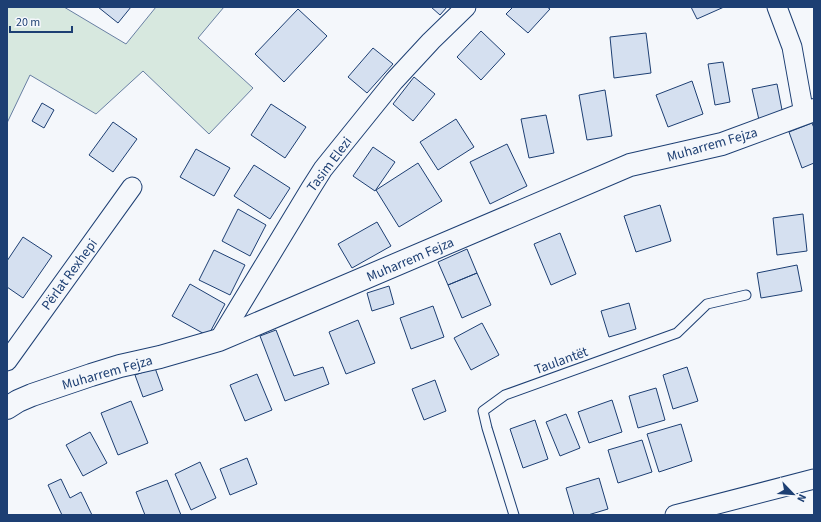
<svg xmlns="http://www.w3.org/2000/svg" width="821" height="522" viewBox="0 0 821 522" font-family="'Source Sans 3',sans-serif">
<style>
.green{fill:#d7e8df;stroke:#687fa3}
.building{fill:#d5e0f0;stroke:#1d3f73}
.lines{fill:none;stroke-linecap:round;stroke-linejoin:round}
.lane-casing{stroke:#1d3f73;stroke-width:11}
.street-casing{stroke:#1d3f73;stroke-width:21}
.secondary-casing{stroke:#1d3f73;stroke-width:24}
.lane{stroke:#f4f7fb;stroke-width:9}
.street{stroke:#f4f7fb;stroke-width:19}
.secondary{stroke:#f4f7fb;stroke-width:22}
.labels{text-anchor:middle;stroke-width:3;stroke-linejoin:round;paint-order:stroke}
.street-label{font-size:14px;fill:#1d3f73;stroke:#f4f7fb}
</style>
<rect width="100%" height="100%" fill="#f4f7fb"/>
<!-- green -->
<path class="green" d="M7,7H64L126,44L156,7H224L198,38L253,88L209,134L143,71L96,114L30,75L7,123Z"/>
<!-- building -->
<path class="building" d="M98,7H131L118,23Z
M431,7H447L440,15Z
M513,7H547L550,9L528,33L506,14Z
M691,7H724L697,19Z
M298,9L327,36L284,82L255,54Z
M481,31L505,54L481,80L457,57Z
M646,33L651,73L614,78L610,37Z
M373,48L393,64L367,93L348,77Z
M723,62L730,102L715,105L708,64Z
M414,77L435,94L413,121L393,104Z
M692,81L703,114L668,127L656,95Z
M777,84L783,115L759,120L752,89Z
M605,90L612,136L587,140L579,95Z
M42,103L54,110L44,128L32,121Z
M271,104L306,127L285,158L251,135Z
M546,115L554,153L529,158L521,119Z
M456,119L474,147L438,170L420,142Z
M113,122L137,139L113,172L89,155Z
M812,123L814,128V163L802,168L789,132Z
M507,144L527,186L490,204L470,162Z
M373,147L395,162L375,191L353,176Z
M196,149L230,168L214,196L180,177Z
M418,163L442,201L399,227L376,190Z
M254,165L290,188L270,219L234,196Z
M660,205L671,241L636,252L624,216Z
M238,209L266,225L250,256L222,241Z
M803,214L807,251L777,255L773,218Z
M377,222L391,246L352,268L338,244Z
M560,233L576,274L551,285L534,244Z
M23,237L52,256L23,298L7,287V261Z
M467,249L477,273L448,285L438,262Z
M214,250L245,265L230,295L199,280Z
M797,265L802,291L761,298L757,273Z
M477,273L491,305L462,318L448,285Z
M190,284L225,304L208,336L172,316Z
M389,286L394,304L372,311L367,293Z
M629,303L636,329L609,337L601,311Z
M433,306L444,337L411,349L400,318Z
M358,320L375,363L346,374L329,332Z
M482,323L499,355L471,370L454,338Z
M276,330L294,376L323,367L329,384L285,401L260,336Z
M687,367L698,401L673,409L663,375Z
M155,368L163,390L143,397L135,375Z
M257,374L272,410L245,421L230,385Z
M435,380L446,411L424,420L412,389Z
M656,388L665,420L638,428L629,396Z
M612,400L622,432L589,443L578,412Z
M131,401L148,443L118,455L101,413Z
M566,414L580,448L560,456L546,422Z
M535,420L548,459L523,468L510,429Z
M681,424L692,461L659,472L647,434Z
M90,432L107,463L83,476L66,445Z
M642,440L652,472L618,483L608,450Z
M247,458L257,484L230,495L220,469Z
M200,462L216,498L191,510L175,474Z
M599,478L608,509L588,515H574L566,488Z
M61,479L70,498L81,492L92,515H62L48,485Z
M167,480L181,515H145L136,492Z"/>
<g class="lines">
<!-- lane casing -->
<g class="lane-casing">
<path id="lane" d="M514,515L487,428L483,411L505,395L677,333L707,304L746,295"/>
</g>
<!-- street casing -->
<g class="street-casing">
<path id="street" d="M777,7L792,47L804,114
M219,340L311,188L323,169L394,81L431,41L466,7
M7,361L132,187
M675,515L814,479"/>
</g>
<!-- secondary casing -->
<g class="secondary-casing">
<path id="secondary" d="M7,408L18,401L32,395L91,375L120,366L160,357L219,340L630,165L722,144L814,110"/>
</g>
<!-- lane -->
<use href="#lane" class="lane"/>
<!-- street -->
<use href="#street" class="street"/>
<!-- secondary -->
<use href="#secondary" class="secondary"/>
</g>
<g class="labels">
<!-- street labels -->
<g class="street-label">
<text transform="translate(712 144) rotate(-16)" y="5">Muharrem Fejza</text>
<text transform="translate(329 164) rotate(-53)" y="5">Tasim Elezi</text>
<text transform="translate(410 259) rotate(-23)" y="5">Muharrem Fejza</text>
<text transform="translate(69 274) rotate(-54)" y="5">Përlat Rexhepi</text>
<text transform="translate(561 360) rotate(-20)" y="5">Taulantët</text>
<text transform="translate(107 372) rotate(-16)" y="5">Muharrem Fejza</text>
</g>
</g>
<!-- border -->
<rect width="821" height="522" fill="none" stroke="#1d3f73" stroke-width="16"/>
<!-- north arrow -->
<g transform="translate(793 494) rotate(115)" stroke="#f4f7fb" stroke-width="3" paint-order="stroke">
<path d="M0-3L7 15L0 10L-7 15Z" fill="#1d3f73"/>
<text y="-6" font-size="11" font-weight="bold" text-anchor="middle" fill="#1d3f73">N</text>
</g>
<!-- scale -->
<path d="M10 26v6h62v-6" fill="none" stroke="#1d3f73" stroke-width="2"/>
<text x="16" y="26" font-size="12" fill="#1d3f73" stroke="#f4f7fb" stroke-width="3" paint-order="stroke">20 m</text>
</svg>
